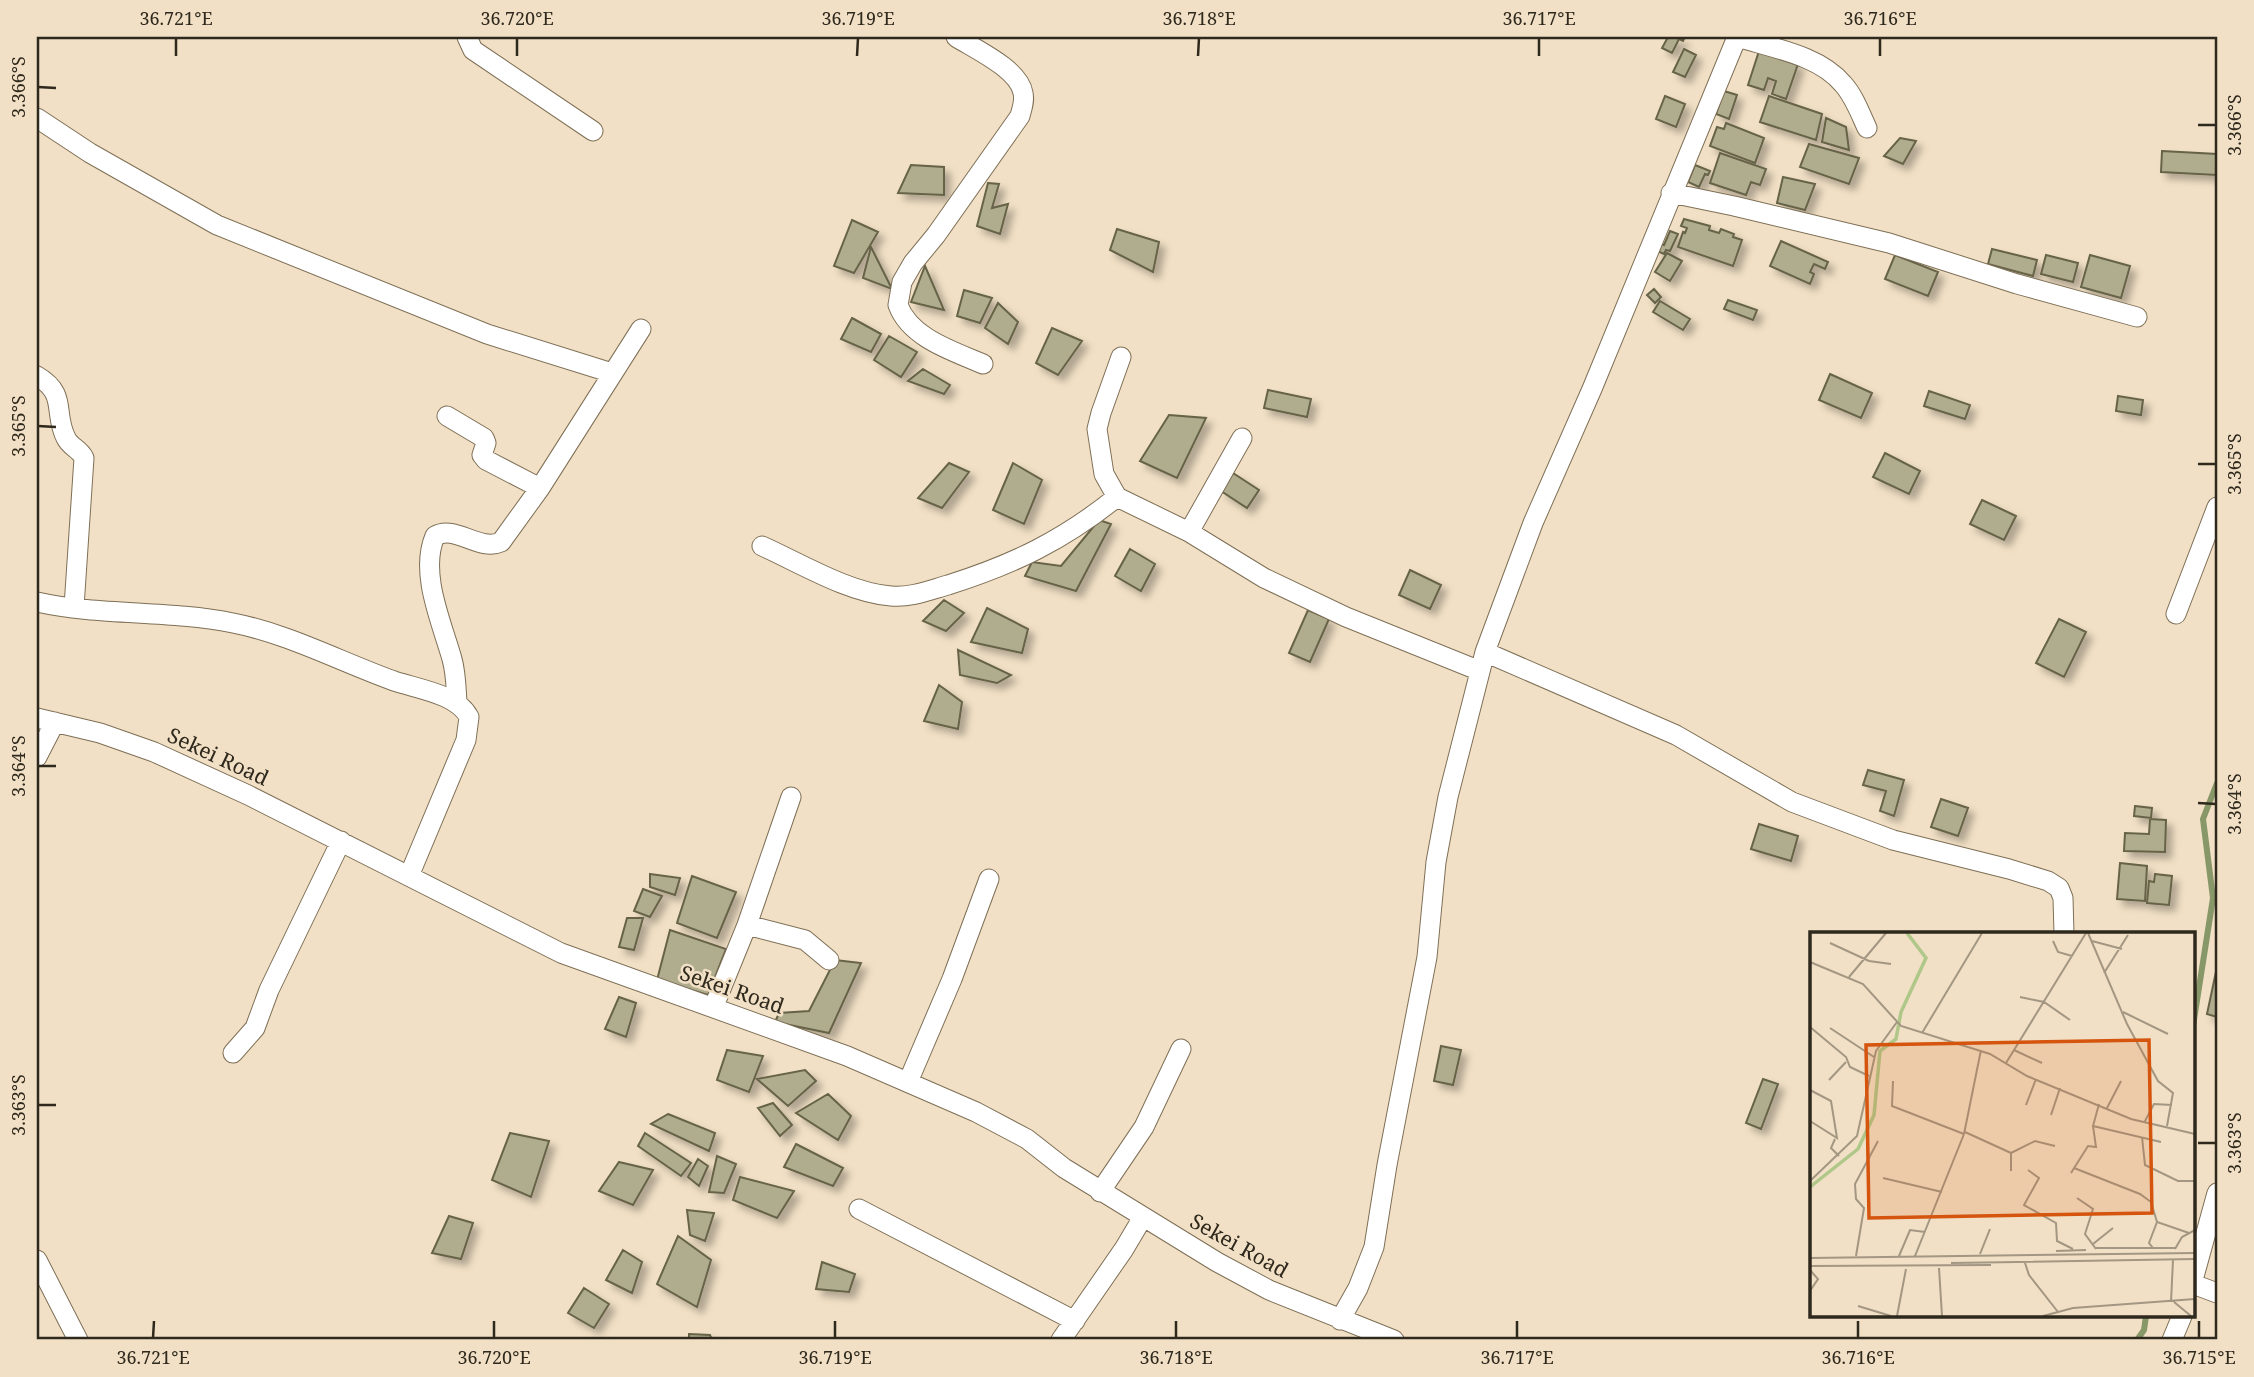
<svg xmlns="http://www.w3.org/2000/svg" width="2254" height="1377" viewBox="0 0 2254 1377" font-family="'Noto Serif',serif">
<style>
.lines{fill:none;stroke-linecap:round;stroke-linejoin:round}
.stream{stroke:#889768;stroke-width:6}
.building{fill:#b0ad8f;stroke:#666348;stroke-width:2;filter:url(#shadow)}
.minor-casing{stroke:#7e6f56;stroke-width:21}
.minor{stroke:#fff;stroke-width:19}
.ticks{fill:none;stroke:#2e281d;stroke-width:2.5}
.labels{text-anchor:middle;stroke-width:5;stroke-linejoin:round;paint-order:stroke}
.street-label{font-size:21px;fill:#2e281d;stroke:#f1e0c5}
.inset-river{fill:none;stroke:#afc788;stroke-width:3.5}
.inset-road{fill:none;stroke:#a39682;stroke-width:2}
.view{fill:#d5540e;fill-opacity:0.15;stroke:#d5540e;stroke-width:3.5}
.inset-edge{fill:none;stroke:#2e281d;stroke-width:3.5}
.neatline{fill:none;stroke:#2e281d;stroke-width:2.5}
.ticks-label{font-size:18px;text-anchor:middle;fill:#2e281d}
</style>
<defs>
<filter id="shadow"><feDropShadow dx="6" dy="6" stdDeviation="3.5" flood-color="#0004"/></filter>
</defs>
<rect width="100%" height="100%" fill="#f1e0c5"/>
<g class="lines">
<!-- stream -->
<path class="stream" d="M2193,1026L2213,898L2203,819L2217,783
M2137,1340L2144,1330L2146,1316"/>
</g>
<!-- building -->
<path class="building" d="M1668,37L1684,39L1683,41L1679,39L1672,53L1662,48Z
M1684,49L1696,55L1685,77L1673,72Z
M1759,51L1798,64L1786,99L1772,94L1776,81L1768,78L1764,90L1748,85Z
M1724,91L1737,95L1729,119L1716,114Z
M1665,96L1685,104L1676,127L1656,119Z
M1769,96L1822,114L1816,140L1760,122Z
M1826,118L1846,127L1849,150L1822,142Z
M1726,123L1764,138L1755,163L1710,146L1717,127L1724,129Z
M1900,138L1916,141L1903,164L1884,156Z
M1809,144L1859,158L1849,184L1800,167Z
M2162,151L2217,154V175L2161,172Z
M1720,153L1766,169L1760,185L1751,182L1746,195L1710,183Z
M911,165L944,167V195L898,193Z
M1695,165L1710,171L1708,175L1705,174L1699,187L1688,182Z
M1783,177L1815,184L1805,210L1777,203Z
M988,183L999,184L992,208L1008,204L1000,234L977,226Z
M1684,219L1710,226L1709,230L1719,233L1721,229L1734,234L1733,237L1742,240L1733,266L1678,247L1683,232L1685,233L1687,228L1681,226Z
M852,220L878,232L854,273L834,266Z
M1117,229L1159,242L1153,272L1110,250Z
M1670,231L1678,234L1670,251L1666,250L1664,254L1657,251L1660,244L1664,245Z
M1781,241L1828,262L1825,269L1814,264L1810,272L1814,274L1810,284L1770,266Z
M871,247L892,289L863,278Z
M1992,249L2037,260L2033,276L1988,264Z
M1667,253L1682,261L1670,281L1655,272Z
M1895,255L1938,272L1928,296L1885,279Z
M2046,255L2078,263L2073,282L2041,274Z
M2090,255L2130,266L2121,298L2081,287Z
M925,266L944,310L911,302Z
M1654,289L1661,297L1655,303L1647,295Z
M964,290L992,298L980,323L957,316Z
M1728,300L1757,310L1753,320L1724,309Z
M1660,301L1690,319L1683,330L1653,312Z
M998,303L1018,322L1008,344L985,328Z
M852,318L881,334L871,352L841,339Z
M1052,328L1082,341L1058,375L1036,363Z
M889,336L917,352L901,377L874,360Z
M923,369L950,385L944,394L908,381Z
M1830,374L1872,393L1861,418L1819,400Z
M1268,390L1311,399L1307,417L1264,408Z
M1929,391L1970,405L1965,419L1924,406Z
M2118,396L2143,400L2141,415L2116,411Z
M1169,415L1206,418L1177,478L1140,461Z
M1885,453L1920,471L1909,494L1873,477Z
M949,463L969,472L942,508L918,498Z
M1013,463L1042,480L1024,524L993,510Z
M1233,473L1259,490L1247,508L1221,491Z
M1982,500L2016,516L2004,540L1970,524Z
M1099,520L1111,524L1076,591L1025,576L1032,562L1061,566Z
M1130,549L1155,564L1141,591L1115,576Z
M1410,570L1441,585L1430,609L1399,595Z
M944,600L964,613L946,631L923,621Z
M987,608L1028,629L1022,653L971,642Z
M1308,610L1329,619L1310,662L1289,653Z
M2059,619L2086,632L2064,677L2036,663Z
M958,650L1011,675L997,683L960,675Z
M939,685L962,702L958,729L924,721Z
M1868,770L1904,780L1894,816L1880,811L1886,791L1863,785Z
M1941,799L1968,808L1958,836L1931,827Z
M2135,806L2152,808L2151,818L2134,816Z
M2150,819L2166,820L2165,852L2124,851L2125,833L2149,834Z
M1759,824L1798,836L1791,861L1751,849Z
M2120,863L2147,866L2145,901L2117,899Z
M650,874L680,878L675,895L650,887Z
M2155,874L2172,876L2169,905L2147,903L2149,881L2154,882Z
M692,876L736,892L717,938L677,923Z
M643,889L662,896L650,917L634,911Z
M627,918H643L634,950L619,947Z
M670,930L726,949L708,995L657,980Z
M835,960L861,963L829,1033L775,1022L779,1013L809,1011Z
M2217,967V1017L2207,1014Z
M619,997L636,1003L626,1037L605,1029Z
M1441,1046L1461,1050L1453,1085L1434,1081Z
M727,1050L763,1056L749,1092L717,1080Z
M805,1070L816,1081L788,1106L757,1079Z
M1763,1079L1778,1084L1761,1129L1746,1123Z
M828,1094L851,1116L838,1140L796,1113Z
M773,1103L792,1125L780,1136L758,1108Z
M668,1114L715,1133L709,1151L651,1124Z
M510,1133L549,1141L531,1197L492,1180Z
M645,1133L691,1163L681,1176L638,1146Z
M796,1144L843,1168L833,1186L784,1167Z
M717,1156L736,1164L724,1193L709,1192Z
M698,1159L708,1166L699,1186L688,1177Z
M619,1162L653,1170L633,1205L599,1191Z
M740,1177L794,1191L777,1218L733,1200Z
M687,1210L714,1213L705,1241L690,1235Z
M449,1216L473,1223L461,1259L432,1253Z
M678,1236L711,1260L697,1307L657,1284Z
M623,1250L642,1262L632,1293L606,1280Z
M822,1262L855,1274L849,1292L816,1289Z
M584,1288L609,1304L594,1328L568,1313Z
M689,1334L710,1335L712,1340H689Z"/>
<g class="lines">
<!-- minor casing -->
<g class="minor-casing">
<path id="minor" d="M467,37L473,50L593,131
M956,37C975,49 1019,69 1023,93C1025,101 1022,108 1020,116L936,235L913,263L902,282L898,305C910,338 953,351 983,364
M1737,37C1772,48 1819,55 1843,84C1854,96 1860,113 1867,128
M37,118L90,153L217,225L487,334L612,373
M1671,193L1734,206L1889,243L2017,284L2137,317
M1121,357L1101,413L1097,429L1104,474L1117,497L1189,532L1264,578L1346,617L1480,671
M37,376C68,394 53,413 66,438C70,447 80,449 84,458L74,607
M447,416L484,438L486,443L482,455L486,460L540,488
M1189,532L1242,438
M762,546C800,563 849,593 891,596C910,598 930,590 948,585C1014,564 1062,541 1117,497
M37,602C100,616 168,610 233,623C289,634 341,662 394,681C418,689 457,694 469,717L466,740L409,876
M2176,614L2217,507
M1485,652L1676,735L1792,802L1893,840L2009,869L2048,881L2059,888L2063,898L2064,934
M457,702C456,688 456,673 452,659C442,623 419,573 435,536C455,524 479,552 501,542L540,488L641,329
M37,718L100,733L154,752L248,795L561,953L847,1056L976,1112L1027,1139L1064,1168L1217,1262L1269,1290L1394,1340
M37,757L55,722
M747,925L805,940L829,960
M714,1006L747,925L791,797
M233,1053L255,1028L269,990L341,841
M908,1082L952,979L989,879
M1100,1192L1144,1127L1181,1049
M859,1209L1075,1321
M37,1260L78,1340
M2193,1280L2217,1193
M2193,1284L2217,1293
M1340,1320L1358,1288L1374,1247L1387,1165L1427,957L1436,862L1448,797L1485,652L1533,523L1592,389L1737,37
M1061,1340L1124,1249L1143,1217
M2172,1340L2182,1316"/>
</g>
<!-- minor -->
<use href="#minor" class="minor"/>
</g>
<!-- ticks -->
<path class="ticks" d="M176,56V38M517,56V38M857,56L858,38M1198,56L1199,38M1539,56V38M1880,56V38M38,87L56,88M2198,125H2216M38,426L56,427M2198,464H2216M38,766H56M2198,803L2216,804M38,1105H56M2198,1143H2216M153,1338L154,1321M494,1338V1321M835,1338V1321M1176,1338V1321M1517,1338V1321M1858,1338V1321M2199,1338V1321"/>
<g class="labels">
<!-- street labels -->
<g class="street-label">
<text transform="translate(218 757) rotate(25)" y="7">Sekei Road</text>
<text transform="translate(732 990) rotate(19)" y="7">Sekei Road</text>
<text transform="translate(1239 1246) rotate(29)" y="7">Sekei Road</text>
</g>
</g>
<!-- overview -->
<g transform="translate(1810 932)">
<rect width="385" height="385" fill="#f1e0c5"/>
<path class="inset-river" d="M0,255L48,217L64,183L70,119L86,107L91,80L116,26L97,1"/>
<path class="inset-road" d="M278,1L317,92L348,149L363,161L357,194M243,9L248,20L262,24M282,9L312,17M20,11L59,29L81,32M0,30L53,52L91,94L180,122L217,144L321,187L385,202M294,41L318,3M39,45L76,1M210,65L234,70L260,88M313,80L358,102M0,95L36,125L40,135L59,144M20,96L64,125M112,101L172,1M204,118L232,131M196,131L276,1M19,148L36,130M83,149L82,174L154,202M0,158L21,169L27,206L0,189M289,172L283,194L351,210M216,173L226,147M297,176L311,149M241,183L250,156M334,191L344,172L362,173M155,200L201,221V239M332,205L335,233L368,249H385M25,207L21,216L29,224M201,221L225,209L245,214M264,236L330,262L341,270L347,290L379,301M218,238L229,246L214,273L246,291L247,309L263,317M261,241L278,214L286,215L283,194M73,246L132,260M0,249L47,204L66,119L87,90M267,266L283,277L275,302L286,317M283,312L303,296M286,316H366M343,316L339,311L347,290M365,317L372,305L385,298M246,319L276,318M170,322L180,297M46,324L54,276L46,267L45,252L68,209M89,324L100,298L115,300M105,324L154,202L171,118M0,326L385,321M141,331L385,327M215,331L219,343L248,380M0,334L181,333M129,336L132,384M0,338L8,347L0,359M361,370L363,328M364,370L381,384M48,374L81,384M87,384L96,337M233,384L263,376L385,367"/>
<path class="view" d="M339,108L342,281L59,286L56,113Z"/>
<rect width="385" height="385" class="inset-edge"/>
</g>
<!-- border -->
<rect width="2254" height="1377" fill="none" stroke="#f1e0c5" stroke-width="77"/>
<rect x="38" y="38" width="2178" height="1300" class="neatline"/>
<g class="ticks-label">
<text x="176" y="25">36.721°E</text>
<text x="517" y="25">36.720°E</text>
<text x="858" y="25">36.719°E</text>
<text x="1199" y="25">36.718°E</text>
<text x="1539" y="25">36.717°E</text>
<text x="1880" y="25">36.716°E</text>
<text transform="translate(19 87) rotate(-90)" y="6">3.366°S</text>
<text transform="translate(2235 125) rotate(-90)" y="6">3.366°S</text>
<text transform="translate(19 426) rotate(-90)" y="6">3.365°S</text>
<text transform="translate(2235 464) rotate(-90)" y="6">3.365°S</text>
<text transform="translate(19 766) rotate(-90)" y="6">3.364°S</text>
<text transform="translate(2235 804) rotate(-90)" y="6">3.364°S</text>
<text transform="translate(19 1105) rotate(-90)" y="6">3.363°S</text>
<text transform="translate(2235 1143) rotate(-90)" y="6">3.363°S</text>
<text x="153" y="1364">36.721°E</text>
<text x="494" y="1364">36.720°E</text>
<text x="835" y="1364">36.719°E</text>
<text x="1176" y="1364">36.718°E</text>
<text x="1517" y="1364">36.717°E</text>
<text x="1858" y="1364">36.716°E</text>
<text x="2199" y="1364">36.715°E</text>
</g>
</svg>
